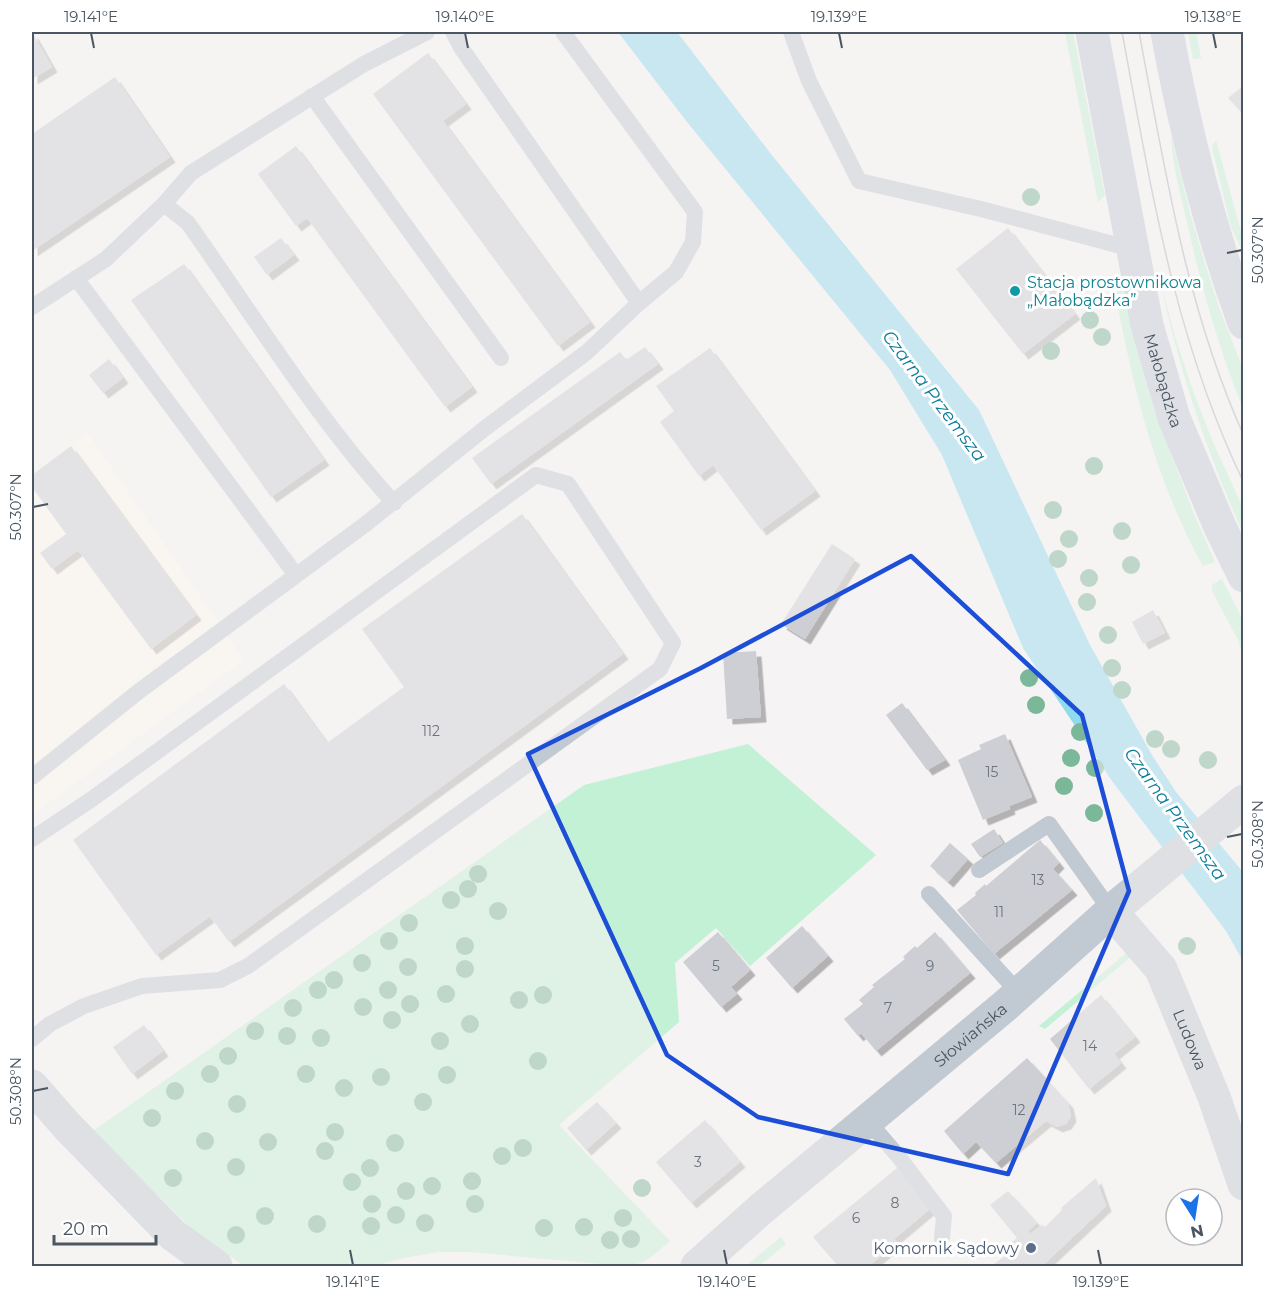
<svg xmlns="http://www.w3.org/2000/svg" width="1275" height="1298" viewBox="0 0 1275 1298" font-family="Montserrat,sans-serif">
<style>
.commercial{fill:#fdf9ef}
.green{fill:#c3f1d5}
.water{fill:#90daee}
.building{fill:#cdcfd5;filter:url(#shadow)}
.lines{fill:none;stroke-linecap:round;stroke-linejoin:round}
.lane{stroke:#c1cad2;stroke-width:16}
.street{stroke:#c1cad2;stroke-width:33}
.secondary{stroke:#c1cbd6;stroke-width:33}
.tram{stroke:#b5b8bd;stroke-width:1.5}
.tree{fill:#7bb799}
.marked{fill:none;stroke:#1d4ed8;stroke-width:4.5;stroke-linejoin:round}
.ticks{fill:none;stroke:#4a5661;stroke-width:2}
.culture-dot{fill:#0f9aa8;stroke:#fff;stroke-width:2}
.service-dot{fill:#5c6f8a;stroke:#fff;stroke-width:2}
.labels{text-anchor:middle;stroke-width:6;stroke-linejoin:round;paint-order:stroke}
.number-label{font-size:14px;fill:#6b747e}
.culture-label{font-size:16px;fill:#0d838f;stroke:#fff;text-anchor:start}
.street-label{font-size:16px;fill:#4a5661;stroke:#fff}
.service-label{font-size:16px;fill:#4e5e75;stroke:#fff;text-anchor:end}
.water-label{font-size:18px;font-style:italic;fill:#0c7c9b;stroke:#fff}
.neatline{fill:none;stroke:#4a5661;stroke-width:2}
.ticks-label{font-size:15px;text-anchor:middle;fill:#4a5661}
</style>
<defs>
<filter id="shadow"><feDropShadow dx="5.5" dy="5.5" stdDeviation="0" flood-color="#0004"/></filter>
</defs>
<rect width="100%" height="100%" fill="#f5f3f3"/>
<!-- commercial -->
<path class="commercial" d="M87,432L244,660L32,815V475Z"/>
<!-- green -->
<path class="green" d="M1065,32H1073L1105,195L1098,202Z
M1188,32H1196L1201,58L1193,59Z
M1171,135L1190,213L1205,264L1221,313L1243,369V408C1218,347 1201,285 1187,222C1180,193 1172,164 1171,135Z
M1216,140L1243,239V248H1241L1231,227L1212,147Z
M1161,284L1175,337L1192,388L1212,440L1243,508V533C1207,452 1179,371 1161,284Z
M1121,285L1153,407L1196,519L1215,562L1203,566C1155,479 1133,388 1115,291Z
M1222,579L1243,620V657L1239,642L1212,591V585Z
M748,744L876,855L750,966L716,928L675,963L679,1022L559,1125L670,1241C656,1253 644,1266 624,1266L471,1252H438L404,1258L374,1266H244L191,1228L93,1131L584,785Z
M1130,950L1133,955L1045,1029L1039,1026Z
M781,1237L786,1244L759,1266H746Z"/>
<!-- water -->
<path class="water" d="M618,32H677L771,154L979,410L1090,645L1152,755L1176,792L1243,872V961L1226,931L1112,781L1023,648L942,455L890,370L687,122Z"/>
<!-- building -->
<path class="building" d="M32,32L52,67L32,79Z
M428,53L466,104L443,121L590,322L558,346L373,94Z
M115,77L170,157L32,251V134Z
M1244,85V115L1228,98Z
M296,146L472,387L445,407L307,218L296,226L258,174Z
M1008,228L1075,314L1023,354L956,269Z
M281,238L294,255L267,275L254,257Z
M184,264L324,460L271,497L131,300Z
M645,347L658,364L491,484L472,458L620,352L626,360Z
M710,348L815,491L761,530L713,465L699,476L660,422L674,411L656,386Z
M109,359L123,378L103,393L89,375Z
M71,446L196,615L151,649L78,550L52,569L40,553L66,534L32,487V475Z
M522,514L623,654L229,942L154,839L209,917L156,955L73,840L284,684L327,743L404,687L362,629Z
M832,544L855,559L805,639L781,624Z
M1153,610L1165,633L1143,644L1132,622Z
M756,651L761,717L727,719L723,653Z
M902,703L945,760L927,770L886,715Z
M1005,734L1032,797L1009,806L1010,809L983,820L958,760L981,749L979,745Z
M994,829L1003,843L980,857L971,844Z
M1040,840L1059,863L1053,869L1072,890L994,954L957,910L976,895L975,893L985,884L986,886Z
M950,843L968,859L948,882L930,866Z
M802,926L828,956L792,988L766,958Z
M718,932L750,970L731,987L737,994L721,1007L683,962Z
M935,932L970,973L876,1051L861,1033L858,1036L844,1019L863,1004L859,1000L874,987L872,985L905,959L903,957L906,954L915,946L917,948Z
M1101,995L1135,1037L1114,1054L1121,1063L1089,1089L1050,1039Z
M144,1025L163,1051L132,1074L113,1047Z
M1027,1058L1068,1103L1071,1116L1066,1124L1057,1127L1046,1121L996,1163L976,1142L963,1154L944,1131Z
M597,1102L616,1123L586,1150L567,1128Z
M705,1120L740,1162L691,1203L656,1162Z
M897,1168L931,1208L894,1239L897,1242L869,1266H838L813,1237Z
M1096,1178L1106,1206L1042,1266H991L1005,1256L1001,1250L1017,1238L990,1205L1008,1191L1037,1223L1028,1231L1030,1234L1042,1225L1045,1227L1062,1210L1061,1208Z"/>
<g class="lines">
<!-- lane -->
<path class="lane" d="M453,32L462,49L639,303
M791,32L809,81L859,181L981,209L1132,249
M312,96L501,358
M164,204L188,223C255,318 316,417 394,503
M76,278L296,575
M32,307L106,259L164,204L191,173L364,64L427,32
M32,777L138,692L367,523L484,429L587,352L639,303L676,272L693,242L695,212L563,32
M32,839L92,799L536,475L568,484L673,643L660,669L248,966L220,980L142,986L84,1006L50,1024L32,1039
M979,870L1049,824L1111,911
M929,894L1019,993
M867,1120L898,1156L944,1216L942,1238"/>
<!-- street -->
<g class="street">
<path id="s1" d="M1111,911L1161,969L1214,1097L1244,1184"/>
<path d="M32,1086L67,1126L173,1235L216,1266"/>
<path id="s2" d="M697,1266L761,1209L1006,1005L1111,911L1244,801"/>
</g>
<!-- secondary -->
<g class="secondary">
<path id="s3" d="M1092,32L1147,325L1174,418L1220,527L1244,576"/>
<path d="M1167,32C1185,130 1210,229 1244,323"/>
</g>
<!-- tram -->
<path class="tram" d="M1122,32C1151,187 1174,339 1244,483
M1139,32C1165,169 1186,308 1244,436"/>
</g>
<!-- trees -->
<g class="tree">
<circle cx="1031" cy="197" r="9"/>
<circle cx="1090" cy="320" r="9"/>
<circle cx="1102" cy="337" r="9"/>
<circle cx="1051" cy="351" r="9"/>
<circle cx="1094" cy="466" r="9"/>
<circle cx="1053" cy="510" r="9"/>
<circle cx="1122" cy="531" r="9"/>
<circle cx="1069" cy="539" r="9"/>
<circle cx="1058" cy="559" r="9"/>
<circle cx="1131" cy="565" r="9"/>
<circle cx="1089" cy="578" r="9"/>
<circle cx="1087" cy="602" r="9"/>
<circle cx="1108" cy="635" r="9"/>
<circle cx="1112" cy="668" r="9"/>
<circle cx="1029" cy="678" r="9"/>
<circle cx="1122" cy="690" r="9"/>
<circle cx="1036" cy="705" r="9"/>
<circle cx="1080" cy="732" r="9"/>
<circle cx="1155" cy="739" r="9"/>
<circle cx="1171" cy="749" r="9"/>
<circle cx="1071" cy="758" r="9"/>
<circle cx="1208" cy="760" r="9"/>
<circle cx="1095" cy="768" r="9"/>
<circle cx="1064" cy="786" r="9"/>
<circle cx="1094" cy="813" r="9"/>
<circle cx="478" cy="874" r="9"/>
<circle cx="468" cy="889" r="9"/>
<circle cx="451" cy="900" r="9"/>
<circle cx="498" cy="911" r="9"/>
<circle cx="409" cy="923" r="9"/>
<circle cx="389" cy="941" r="9"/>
<circle cx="465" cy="946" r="9"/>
<circle cx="1187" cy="946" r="9"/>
<circle cx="362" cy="963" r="9"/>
<circle cx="408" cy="967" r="9"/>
<circle cx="465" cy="969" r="9"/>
<circle cx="334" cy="980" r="9"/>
<circle cx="318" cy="990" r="9"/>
<circle cx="388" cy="990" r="9"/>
<circle cx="446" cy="994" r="9"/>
<circle cx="543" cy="995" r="9"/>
<circle cx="519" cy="1000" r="9"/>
<circle cx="410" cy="1004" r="9"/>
<circle cx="363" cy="1007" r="9"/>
<circle cx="293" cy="1008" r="9"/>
<circle cx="392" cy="1020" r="9"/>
<circle cx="470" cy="1024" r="9"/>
<circle cx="255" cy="1031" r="9"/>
<circle cx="287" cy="1036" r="9"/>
<circle cx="321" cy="1038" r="9"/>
<circle cx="440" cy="1041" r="9"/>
<circle cx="228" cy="1056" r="9"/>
<circle cx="538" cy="1061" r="9"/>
<circle cx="210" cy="1074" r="9"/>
<circle cx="306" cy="1074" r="9"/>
<circle cx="447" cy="1075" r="9"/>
<circle cx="381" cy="1077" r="9"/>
<circle cx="344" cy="1088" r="9"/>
<circle cx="175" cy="1091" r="9"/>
<circle cx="423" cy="1102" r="9"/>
<circle cx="237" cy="1104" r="9"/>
<circle cx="152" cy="1118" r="9"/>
<circle cx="335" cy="1132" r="9"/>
<circle cx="205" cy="1141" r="9"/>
<circle cx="268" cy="1142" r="9"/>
<circle cx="395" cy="1143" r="9"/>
<circle cx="523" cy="1148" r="9"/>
<circle cx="325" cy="1151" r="9"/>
<circle cx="502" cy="1156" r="9"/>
<circle cx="236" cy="1167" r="9"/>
<circle cx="370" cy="1168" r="9"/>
<circle cx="173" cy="1178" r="9"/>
<circle cx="472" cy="1181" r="9"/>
<circle cx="352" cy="1182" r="9"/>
<circle cx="432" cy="1186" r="9"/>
<circle cx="642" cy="1188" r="9"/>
<circle cx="406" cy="1191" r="9"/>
<circle cx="372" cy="1204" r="9"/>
<circle cx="475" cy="1204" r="9"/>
<circle cx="396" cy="1215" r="9"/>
<circle cx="265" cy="1216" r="9"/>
<circle cx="623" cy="1218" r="9"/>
<circle cx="425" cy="1223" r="9"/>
<circle cx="317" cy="1224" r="9"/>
<circle cx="371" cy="1226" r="9"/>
<circle cx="584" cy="1227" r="9"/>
<circle cx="544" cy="1228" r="9"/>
<circle cx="236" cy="1235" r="9"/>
<circle cx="631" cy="1239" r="9"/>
<circle cx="610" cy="1240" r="9"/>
</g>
<!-- marked area -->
<path d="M0 0H1275V1298H0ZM911,556L1082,715L1129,891L1008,1174L758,1117L667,1055L528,754L701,668Z" fill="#f5f3f3" fill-opacity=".55" fill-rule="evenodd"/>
<path class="marked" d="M911,556L1082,715L1129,891L1008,1174L758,1117L667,1055L528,754L701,668Z"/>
<!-- ticks -->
<path class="ticks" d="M91,33L94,48M465,33L468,48M839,33L842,48M1213,33L1216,48M1227,253L1242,250M33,507L48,504M1227,837L1242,834M33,1091L48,1088M350,1250L353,1265M724,1250L727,1265M1098,1250L1101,1265"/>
<!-- markers -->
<circle class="culture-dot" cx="1015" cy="291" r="6"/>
<circle class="service-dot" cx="1031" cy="1248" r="6"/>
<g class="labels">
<!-- number labels -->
<g class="number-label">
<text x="431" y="736">112</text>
<text x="992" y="777">15</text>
<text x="1038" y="885">13</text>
<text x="999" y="917">11</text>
<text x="716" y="971">5</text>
<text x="930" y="971">9</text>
<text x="888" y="1013">7</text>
<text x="1090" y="1051">14</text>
<text x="1019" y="1115">12</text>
<text x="698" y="1167">3</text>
<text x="895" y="1208">8</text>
<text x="856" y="1223">6</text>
</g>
<!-- culture labels -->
<g class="culture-label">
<text x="1027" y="288">Stacja prostownikowa<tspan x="1027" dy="18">„Małobądzka”</tspan></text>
</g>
<!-- street labels -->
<g class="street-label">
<text dy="6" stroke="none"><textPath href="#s3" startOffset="356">Małobądzka</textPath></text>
<text dy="6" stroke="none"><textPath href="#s2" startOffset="358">Słowiańska</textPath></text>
<text dy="6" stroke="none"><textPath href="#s1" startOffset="153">Ludowa</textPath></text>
</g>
<!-- service labels -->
<g class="service-label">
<text x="1019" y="1254">Komornik Sądowy</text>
</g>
<!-- water labels -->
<g class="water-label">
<text transform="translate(934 396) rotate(53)" y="6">Czarna Przemsza</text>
<text transform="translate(1175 814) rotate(54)" y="6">Czarna Przemsza</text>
</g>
</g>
<!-- border -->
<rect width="1275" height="1298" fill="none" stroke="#ffffff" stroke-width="66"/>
<!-- north arrow -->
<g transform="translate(1194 1217) rotate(168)"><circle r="28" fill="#ffffff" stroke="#b7bbc0" stroke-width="1.5"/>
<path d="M0-4.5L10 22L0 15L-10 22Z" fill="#1a73e8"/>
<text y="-9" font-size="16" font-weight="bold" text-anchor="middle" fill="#4a5661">N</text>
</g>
<!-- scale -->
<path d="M54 1235v9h102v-9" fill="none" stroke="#4a5661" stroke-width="3"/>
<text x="63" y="1235" font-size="18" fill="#4a5661" stroke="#ffffff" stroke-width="4.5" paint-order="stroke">20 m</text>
<rect x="33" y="33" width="1209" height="1232" class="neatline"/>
<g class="ticks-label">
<text x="91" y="22">19.141°E</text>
<text x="465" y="22">19.140°E</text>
<text x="839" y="22">19.139°E</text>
<text x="1213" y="22">19.138°E</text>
<text transform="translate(1258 250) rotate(-90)" y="5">50.307°N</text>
<text transform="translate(16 507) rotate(-90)" y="5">50.307°N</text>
<text transform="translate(1258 834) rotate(-90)" y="5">50.308°N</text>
<text transform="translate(16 1091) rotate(-90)" y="5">50.308°N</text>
<text x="353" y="1287">19.141°E</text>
<text x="727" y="1287">19.140°E</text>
<text x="1101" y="1287">19.139°E</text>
</g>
</svg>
